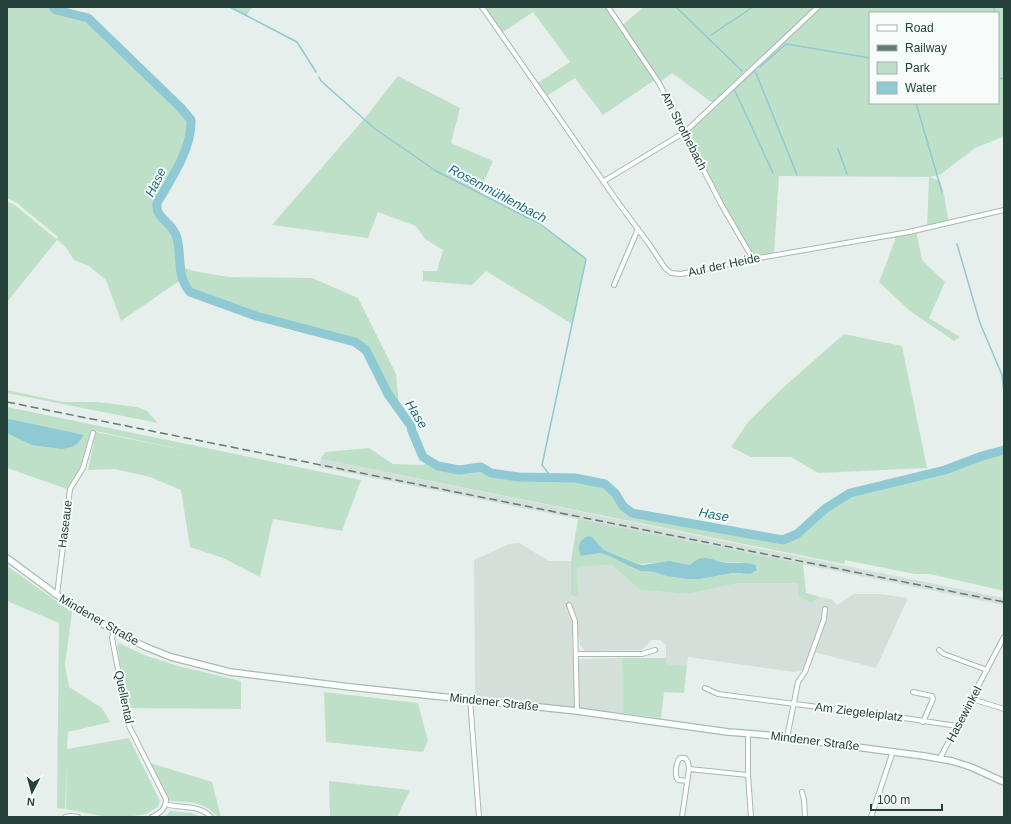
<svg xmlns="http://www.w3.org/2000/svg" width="1011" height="824" viewBox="0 0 1011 824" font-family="Helvetica,sans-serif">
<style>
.built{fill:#d4dfda}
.green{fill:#bfe0c8;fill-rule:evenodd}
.water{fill:#8ec9d4}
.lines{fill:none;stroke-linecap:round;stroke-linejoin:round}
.stream{stroke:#8ec9d4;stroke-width:1.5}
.river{stroke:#8ec9d4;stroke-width:9}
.minor-casing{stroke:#a8b8b2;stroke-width:6}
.secondary-casing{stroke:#a4bbb3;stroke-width:8}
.minor{stroke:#fff;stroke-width:4}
.secondary{stroke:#fff;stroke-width:5.5}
.rail{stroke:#5f7d75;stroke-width:1.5;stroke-dasharray:8 4;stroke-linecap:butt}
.labels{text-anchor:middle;stroke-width:4;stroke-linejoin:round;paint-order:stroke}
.street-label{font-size:12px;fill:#24423a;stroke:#f7fbf9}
.water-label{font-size:13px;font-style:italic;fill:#1c6f80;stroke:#f7fbf9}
</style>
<rect width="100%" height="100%" fill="#e6efeb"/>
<!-- built -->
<path class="built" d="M321,459L1004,598V605L319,467Z
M519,543L549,561H571V595L577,598V567L611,565L640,590L689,594L739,583H797L811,603L820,597L832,599L837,605L854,594H880L908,598L876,668L810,651L803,670L794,672L688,657L687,666L666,664V645L660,640H652L642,650L585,651L580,645L579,636H572L573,659L622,658L623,713L475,696L474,560L509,544Z"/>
<!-- green -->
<path class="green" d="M7,7H53L56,10L88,18L181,108L191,120C192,149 171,179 157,203C159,216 168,219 174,230C180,240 178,255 180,267L199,272L229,277L312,278L358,298L396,374L399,407L388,394L366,350L355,342L256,316L190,292L185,286L182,279L121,321L106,280L89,266L74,260L65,246L57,240L7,302V201L16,206L56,239L58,237L17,203L7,198Z
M230,7H252L246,16Z
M482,7H608L621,26L644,7H1004V137L1000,138L975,148L941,174L930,177L940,181C945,195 946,208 949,223L927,228L929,177L779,176L774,255L753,259L721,204L685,132L714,104L672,73L659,83L656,79L603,115L575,78L545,97L536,84L570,62L533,12L500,34ZM870,13H998V103H870Z
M398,76L460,108L451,143L493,161L479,193C517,213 555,230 586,259L572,324L486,271L472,285L423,281V271H437L443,250L425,239L416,226L378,212L368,238L272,225L364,119Z
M916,230L922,260L945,282L929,318L960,337L954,341L910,311L879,282L895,240L894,234Z
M844,334L902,346L927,468L818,473L791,457H751L731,447L749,421L786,385Z
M7,390L63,402H98L137,407L147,411L158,423L7,393Z
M7,407L361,480L342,531L273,519L260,577L223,558L190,547L181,490L150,477L115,469L88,470L96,432L198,453L91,430L80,467L67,489L7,468Z
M369,448L393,464L424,465L428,460L438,466L459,470L481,467L491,473L519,477L575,478L605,484L615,493L623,506L632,513L783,540L797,534L826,508L848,494L945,470L982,456L1004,450V591L930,574H915L845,560L844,564L321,459L325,452Z
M578,519L803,564L806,593L820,597L811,603L799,596L797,583H739L689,594L640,590L611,565L577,567L578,598L571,595V561ZM593,538L604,550L637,564L674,562L689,565L701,558L721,562H741L758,567L757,570L755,572L741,574L734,573L700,579H687L666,576L654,572L640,571L609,556L600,553L581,556Z
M7,566L72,612L65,665L69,687L102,708L110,722L68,732L67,749L129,738L160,801L158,807L146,814L126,817H107L66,809L67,763L65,809L57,808L59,623L7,601Z
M119,643L144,655L178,666L241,681V709L129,708L117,647Z
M622,658H666V664L687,666L684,693L664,692L661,718L623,713Z
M324,692L418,703L428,741L423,752L326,742Z
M150,763L212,782L221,817H218C204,801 188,802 169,801Z
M329,781L410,790L397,817H330Z
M170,811L192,813L201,817H165Z"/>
<!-- water -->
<path class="water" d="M9,419L84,435L78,443L72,447L62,449L32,445L7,433V420Z
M589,536L593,538L604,550L637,564L643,565L670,561L689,565C693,563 698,558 702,558C709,557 715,561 721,562C733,564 744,561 756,565L757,570L751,574L733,573L700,579H687L666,576L654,572L640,571L609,556L600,553L581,556C576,546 580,539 589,536Z"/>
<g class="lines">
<!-- stream -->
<path class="stream" d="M230,7L297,42L316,72
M676,7L742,71
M994,7V13
M711,35L753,7
M760,67L786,44L870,58
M756,73L797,175
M319,77L321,81L374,128L436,171L540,224L586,259L542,465L552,478
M998,78L1004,79
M735,91L773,173
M731,92L755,70
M916,103L942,192
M838,149L847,174
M957,244L980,323L1002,375L1004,394"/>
<!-- river -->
<path class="river" d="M53,7L56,10L88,18L181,108L191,120C192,149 171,179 157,203C157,206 157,210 158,212C163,222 173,224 177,238C182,256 176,276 190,292L256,316L355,342L366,350L388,394L411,426L412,431L420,450L423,457L438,466L459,470L481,467L491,473L519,477L575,478L605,484L615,493L623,506L632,513L783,540L797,534L826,508L850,493L945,470L982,456L1004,450"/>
<!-- minor casing -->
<g class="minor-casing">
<path id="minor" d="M482,7L617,201L649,244L665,268L671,273L681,274L753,259L909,232L1004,210
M608,7L659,83L721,204L753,259
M604,181L685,132L818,7
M614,285L638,229
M57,595L70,489L83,468L93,433
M569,605L575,621L577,711
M114,631L112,638L129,726L166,799C166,809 160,813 152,817
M939,650L944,654L987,670
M576,654H642L655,650
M705,688L718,694L904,718L957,726
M913,692L932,696L933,699L923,722
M470,699L479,817
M972,699L1004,709
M748,733V775L751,817
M787,738L798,682L805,672L824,619L825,609
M940,758L1004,637
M689,769L748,775
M802,792L804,800L805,817
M166,804C181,809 199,804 211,817
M65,817L71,816L78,817
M682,817L689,769L688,762L685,758H680C676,762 674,775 678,780L687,781
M871,817L893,751"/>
</g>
<!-- secondary casing -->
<g class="secondary-casing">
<path id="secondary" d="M7,558L57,595L114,631L146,647L171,657L230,672L350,687L577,711L728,732L766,735L924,756L952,761L971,767L1004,782"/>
</g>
<!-- minor -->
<use href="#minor" class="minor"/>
<!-- secondary -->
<use href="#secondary" class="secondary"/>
<!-- rail -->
<path class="rail" d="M7,402L1004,602"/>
</g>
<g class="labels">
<!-- street labels -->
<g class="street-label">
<text transform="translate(684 131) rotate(63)" y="4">Am Strothebach</text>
<text transform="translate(724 265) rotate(-12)" y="4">Auf der Heide</text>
<text transform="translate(65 524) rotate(-83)" y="4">Haseaue</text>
<text transform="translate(99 620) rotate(30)" y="4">Mindener Straße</text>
<text transform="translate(124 697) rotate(78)" y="4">Quellental</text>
<text transform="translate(494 702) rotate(6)" y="4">Mindener Straße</text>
<text transform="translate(859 712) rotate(7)" y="4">Am Ziegeleiplatz</text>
<text transform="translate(964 714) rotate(-62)" y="4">Hasewinkel</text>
<text transform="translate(815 741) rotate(7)" y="4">Mindener Straße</text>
</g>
<!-- water labels -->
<g class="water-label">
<text transform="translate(155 182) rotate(-64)" y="5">Hase</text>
<text transform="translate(498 193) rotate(28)" y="5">Rosenmühlenbach</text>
<text transform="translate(417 414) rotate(58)" y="5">Hase</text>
<text transform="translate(714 514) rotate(10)" y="5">Hase</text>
</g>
</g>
<!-- border -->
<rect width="1011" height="824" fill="none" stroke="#24423a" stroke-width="16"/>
<!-- legend -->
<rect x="869" y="12" width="130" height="92" fill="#f7fbf9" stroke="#a3b1ad"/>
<rect x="877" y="25" width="20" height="6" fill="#ffffff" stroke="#a3b1ad"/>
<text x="905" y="32" font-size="12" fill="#24423a">Road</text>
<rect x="877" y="45" width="20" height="6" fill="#5f7d75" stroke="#a3b1ad"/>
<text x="905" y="52" font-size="12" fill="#24423a">Railway</text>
<rect x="877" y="62" width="20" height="12" fill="#bfe0c8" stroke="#a3b1ad"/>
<text x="905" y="72" font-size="12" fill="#24423a">Park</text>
<rect x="877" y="82" width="20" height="12" fill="#8ec9d4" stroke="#a3b1ad"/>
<text x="905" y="92" font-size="12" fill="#24423a">Water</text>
<!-- north arrow -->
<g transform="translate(32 792) rotate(186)" stroke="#f7fbf9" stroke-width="3" paint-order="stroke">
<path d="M0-3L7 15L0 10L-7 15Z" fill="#24423a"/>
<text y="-6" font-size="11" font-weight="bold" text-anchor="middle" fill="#24423a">N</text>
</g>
<!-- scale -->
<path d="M871 804v6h71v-6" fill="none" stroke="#24423a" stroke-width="2"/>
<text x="877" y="804" font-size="12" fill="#24423a" stroke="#f7fbf9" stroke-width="3" paint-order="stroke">100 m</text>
</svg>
